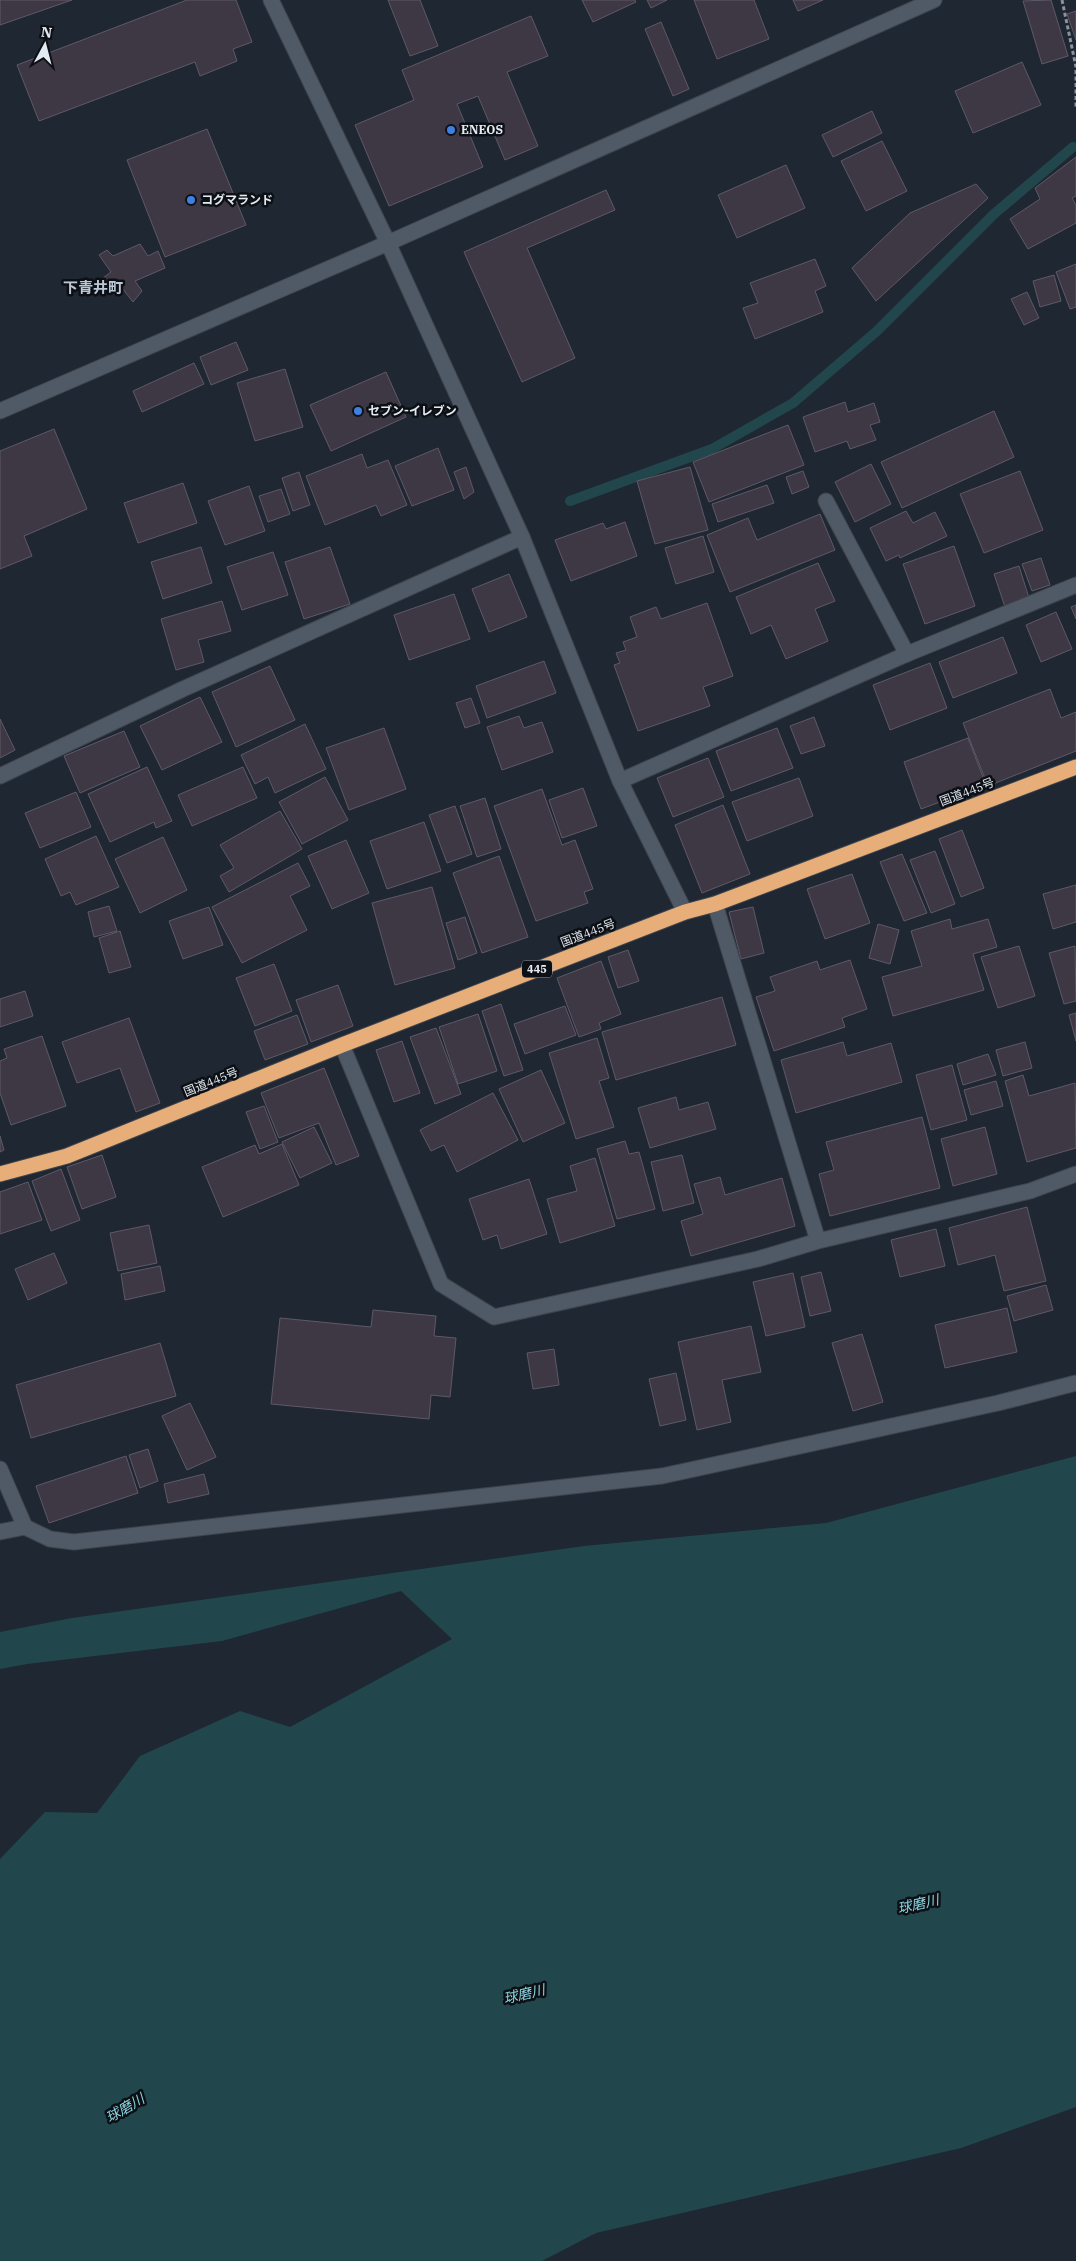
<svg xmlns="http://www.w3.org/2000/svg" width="1076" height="2261" viewBox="0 0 1076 2261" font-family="'IBM Plex Serif','Noto Sans JP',serif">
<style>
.water{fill:#21474d}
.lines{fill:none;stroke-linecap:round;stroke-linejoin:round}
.stream{stroke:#21474d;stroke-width:10}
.building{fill:#3e3845;stroke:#5f5967}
.lane-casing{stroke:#3d444e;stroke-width:17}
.street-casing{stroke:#3d444e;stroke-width:17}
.secondary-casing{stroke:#3d444e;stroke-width:17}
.highway-casing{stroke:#3d444e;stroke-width:17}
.path{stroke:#8b929c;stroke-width:3;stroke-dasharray:4 2.5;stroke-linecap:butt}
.lane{stroke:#505a66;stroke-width:15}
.street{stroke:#505a66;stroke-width:15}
.secondary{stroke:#505a66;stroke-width:15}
.highway{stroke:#e8ae79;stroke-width:15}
.shop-dot{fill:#3f7fe0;stroke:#0c1015;stroke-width:2}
.labels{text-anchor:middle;stroke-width:5;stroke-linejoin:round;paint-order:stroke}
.shield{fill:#0c1015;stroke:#a3a9b0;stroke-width:1}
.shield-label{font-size:11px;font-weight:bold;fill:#e4eaf2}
.poi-label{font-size:12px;font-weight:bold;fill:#e4eaf2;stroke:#0c1015;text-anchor:start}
.street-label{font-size:12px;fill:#e4eaf2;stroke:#0c1015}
.water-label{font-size:14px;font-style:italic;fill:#8dd6e2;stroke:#0c1015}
.quarter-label{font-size:15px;font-weight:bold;fill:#bcc7d6;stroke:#0c1015}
</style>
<rect width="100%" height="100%" fill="#1f2732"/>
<!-- water -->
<path class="water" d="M1076,1456V2107L961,2148L596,2233L542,2261H0V1859L45,1812L97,1813L140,1756L240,1711L290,1727L452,1639L401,1591L222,1641L27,1664L0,1669V1632L72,1618L584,1546L826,1523Z"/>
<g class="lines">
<!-- stream -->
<path class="stream" d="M570,501L712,449L793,403L877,331L994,214L1073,147"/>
</g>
<!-- building -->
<path class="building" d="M0,0H72L0,25Z
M187,0H236L252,42L233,49L237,61L200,76L195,62L39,121L17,65Z
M388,0H420L438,46L410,56Z
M582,0H635L636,2L593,22Z
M647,0H667L651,8Z
M694,0H754L769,39L717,59Z
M793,0H823L798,11Z
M1051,0L1068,56L1042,64L1023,1Z
M1076,11V40L1067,14Z
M531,16L548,56L507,72L538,146L505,160L478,96L457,104L483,167L389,206L355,125L414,100L402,70Z
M661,22L689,89L673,96L645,29Z
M1022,62L1041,105L973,133L955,91Z
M872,111L882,133L833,157L822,135Z
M207,129L246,225L165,257L127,160Z
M882,141L907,191L866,211L841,161Z
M1076,157V196L1072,198L1076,205V223L1028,249L1010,219L1040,199L1035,188Z
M786,165L805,208L737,238L718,195Z
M976,184L988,198L876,301L852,268L910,213Z
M606,190L615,210L527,248L575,358L522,382L464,252Z
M140,244L148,256L158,251L165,268L135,281L142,291L133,302L122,288L114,294L103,278L111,272L99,255L107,250L113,256Z
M815,259L826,286L815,291L823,312L755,339L743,308L758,303L750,283Z
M1076,264V307L1070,309L1056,272Z
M1054,275L1061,301L1040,307L1033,281Z
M1027,292L1039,318L1024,325L1011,299Z
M236,342L248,370L211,385L200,357Z
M194,363L204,384L142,412L133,391Z
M285,369L303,427L255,441L237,383Z
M386,372L406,417L331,451L310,405Z
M845,402L848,412L874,403L880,422L870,425L876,440L850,449L847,441L815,452L803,417Z
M994,411L1014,457L902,508L881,462Z
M788,425L804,465L709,502L693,462Z
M54,429L87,509L24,536L32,556L0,569V451Z
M438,448L454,490L412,506L395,466Z
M362,454L367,468L388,460L407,505L381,516L376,505L325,525L306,476Z
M871,464L891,504L855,522L835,482Z
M466,467L474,492L464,499L454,472Z
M690,467L708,530L655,544L637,481Z
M803,471L809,487L792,494L786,477Z
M1020,471L1043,530L984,553L960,494Z
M299,472L310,505L293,511L282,478Z
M183,483L197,523L138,543L124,503Z
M767,485L774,503L718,522L712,504Z
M249,486L265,531L225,545L208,501Z
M281,489L290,514L268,522L259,496Z
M906,511L913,523L935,512L947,536L900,558L899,555L886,561L870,528Z
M820,514L835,550L730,592L707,535L748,518L757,540Z
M625,522L637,556L571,581L555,540L603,523L606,529Z
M703,536L714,572L676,584L665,548Z
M954,546L975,606L925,624L903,564Z
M201,547L212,583L163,599L151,562Z
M330,547L350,604L304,619L285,562Z
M273,552L288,595L242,610L227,567Z
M1041,558L1050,585L1032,591L1022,564Z
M818,563L835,601L815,609L828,641L786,659L771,625L751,634L736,597Z
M1019,566L1029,598L1005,607L994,574Z
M509,574L527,617L489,632L472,589Z
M454,594L470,639L409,660L394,615Z
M222,601L231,631L198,640L204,662L176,670L161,619Z
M707,603L733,676L703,687L710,706L638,731L614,665L620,663L616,653L626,650L623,642L637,637L630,617L656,607L661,619Z
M1076,605V619L1071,607Z
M1056,612L1072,649L1041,662L1026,625Z
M1003,637L1017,673L953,698L939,662Z
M544,661L556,693L487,718L476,686Z
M930,663L947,708L890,730L873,685Z
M270,666L295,720L236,747L212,692Z
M1050,689L1061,718L1076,712V751L988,786L963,723Z
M200,697L222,742L162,770L140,726Z
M471,698L480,723L465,728L456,703Z
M519,716L524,728L542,722L553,752L502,770L487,727Z
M814,717L825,746L801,754L790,726Z
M0,719L15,750L0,758Z
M305,724L326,769L275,793L268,777L255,784L241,755Z
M384,728L406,789L349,810L326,748Z
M777,728L793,768L731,791L716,751Z
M124,731L140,767L80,793L64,756Z
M968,738L986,785L921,809L904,762Z
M708,758L724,797L673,817L657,778Z
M147,767L172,821L156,828L154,822L110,842L88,794Z
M243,767L257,798L192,826L178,795Z
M325,777L348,820L302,844L279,802Z
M799,778L813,816L747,841L732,802Z
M583,788L597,826L562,838L549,800Z
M542,789L562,845L575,840L593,889L584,892L588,903L536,921L494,806Z
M76,792L91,827L40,848L25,813Z
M485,798L501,849L477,857L460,806Z
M723,805L750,874L702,893L675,825Z
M455,806L472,854L447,863L429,815Z
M280,811L302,849L229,892L220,876L234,868L220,845Z
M424,822L441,871L387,889L370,841Z
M962,830L984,888L961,897L939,839Z
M96,836L119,887L76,905L70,892L61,896L45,859Z
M163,837L187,890L140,913L115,859Z
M346,840L369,893L332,909L308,856Z
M935,851L955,904L931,913L910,860Z
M902,854L927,913L904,921L880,862Z
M499,856L528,937L482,953L453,873Z
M298,863L310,886L290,896L307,930L242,963L212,907Z
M852,874L870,923L825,939L807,889Z
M1076,885V922L1053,929L1043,894Z
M432,887L455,968L395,985L372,903Z
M109,906L117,931L94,937L88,912Z
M209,907L223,945L183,959L169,921Z
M753,907L764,953L741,959L729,912Z
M465,917L477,953L458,960L446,923Z
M950,919L952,929L988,919L997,947L973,954L984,990L893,1016L882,977L922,966L911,931Z
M878,924L899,930L890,964L869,958Z
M120,931L131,967L109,973L99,938Z
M1019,946L1035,996L998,1008L981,957Z
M1075,946L1076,1001L1064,1004L1049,953Z
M628,950L639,981L618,988L608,957Z
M850,960L867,1009L842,1018L845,1027L774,1051L756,997L775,991L770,977L817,961L820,970Z
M601,961L621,1014L599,1023L601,1029L579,1037L557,978Z
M274,964L292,1011L255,1026L236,978Z
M338,985L353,1026L311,1042L296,1000Z
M25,991L33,1016L0,1027V999Z
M722,997L736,1045L616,1080L602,1032Z
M501,1004L523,1070L504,1076L482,1011Z
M565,1006L576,1035L525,1054L514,1024Z
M1076,1013V1041L1069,1015Z
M478,1014L497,1071L458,1084L439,1027Z
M297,1015L308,1044L265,1060L254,1031Z
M129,1018L160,1103L136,1112L120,1068L77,1083L62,1042Z
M436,1028L461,1094L435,1104L410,1037Z
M42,1036L66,1106L11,1125L0,1093V1061L7,1058L4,1049Z
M597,1038L609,1078L599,1081L614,1127L576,1139L549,1053Z
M402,1041L420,1093L394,1102L376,1050Z
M843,1042L847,1056L891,1043L902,1082L796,1113L781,1060Z
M1025,1042L1032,1068L1003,1076L996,1050Z
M988,1054L996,1075L963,1085L957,1064Z
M952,1065L967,1120L931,1130L916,1075Z
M324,1068L359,1156L336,1165L319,1123L279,1138L261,1093Z
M541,1070L565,1123L523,1142L499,1089Z
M1023,1075L1029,1096L1075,1083L1076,1148L1027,1162L1005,1081Z
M996,1081L1003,1106L971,1115L964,1090Z
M493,1093L518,1140L457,1172L444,1145L431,1151L420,1130Z
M676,1097L679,1110L708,1102L716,1129L650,1148L638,1108Z
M264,1106L278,1142L260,1149L246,1112Z
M922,1117L940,1188L830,1216L819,1174L834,1170L826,1142Z
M314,1127L332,1163L300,1178L282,1142Z
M985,1127L997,1174L953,1186L941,1139Z
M0,1136L4,1150L0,1152Z
M625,1141L629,1154L639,1152L655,1209L617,1219L597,1149Z
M282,1144L299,1185L223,1217L202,1167L255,1145L259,1154Z
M102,1155L116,1197L82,1209L67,1167Z
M682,1155L694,1203L663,1211L651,1162Z
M595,1158L615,1226L560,1243L547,1199L577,1191L570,1166Z
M61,1169L80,1220L51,1231L32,1181Z
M720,1177L725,1195L782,1178L795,1226L691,1256L681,1221L703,1214L694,1184Z
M529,1179L547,1234L501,1249L497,1235L483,1240L469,1199Z
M28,1182L42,1220L0,1234V1192Z
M1027,1207L1046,1281L1004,1291L995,1255L958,1265L949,1228Z
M149,1225L157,1263L118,1271L110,1233Z
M936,1229L945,1266L900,1277L891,1240Z
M54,1253L67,1283L28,1300L15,1269Z
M160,1266L165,1291L125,1300L121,1274Z
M821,1272L831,1311L810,1316L801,1277Z
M793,1273L805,1327L766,1336L753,1282Z
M1046,1285L1053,1310L1014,1321L1007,1296Z
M1007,1308L1017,1352L945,1368L935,1325Z
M373,1310L436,1316L434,1336L456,1338L450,1397L431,1395L429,1419L271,1404L280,1318L371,1327Z
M751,1326L761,1372L722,1380L731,1422L697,1430L678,1342Z
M862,1334L883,1402L853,1411L832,1343Z
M160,1343L176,1396L31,1438L16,1385Z
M554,1349L559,1385L533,1389L527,1353Z
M676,1373L686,1420L660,1426L649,1379Z
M190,1403L216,1457L187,1470L162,1416Z
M148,1449L158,1481L140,1488L129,1455Z
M126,1456L138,1493L49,1523L36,1486Z
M204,1474L209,1494L168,1503L164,1484Z"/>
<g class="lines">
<!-- lane casing -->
<g class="lane-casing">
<path id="lane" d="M826,501L907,654"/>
</g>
<!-- street casing -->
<g class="street-casing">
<path id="street" d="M0,776L183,689L522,537
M620,781L907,654L1076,585
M715,904L818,1241
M342,1045L441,1284L494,1317L758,1259L818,1241L1030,1191L1076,1174
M0,1469L25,1527L0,1532
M25,1527L50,1539L74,1542L662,1476L998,1403L1076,1383"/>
</g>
<!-- secondary casing -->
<g class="secondary-casing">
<path id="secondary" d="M271,0L388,243L522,537L620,781L685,912
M0,411L388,243L934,0"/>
</g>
<!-- highway casing -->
<g class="highway-casing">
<path id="highway" d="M0,1174L67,1156L342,1045L685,912L715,904L1076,767"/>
</g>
<!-- path -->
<path class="path" d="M1062,0L1076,67V108"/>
<!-- lane -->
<use href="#lane" class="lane"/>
<!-- street -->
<use href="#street" class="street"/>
<!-- secondary -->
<use href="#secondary" class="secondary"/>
<!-- highway -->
<use href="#highway" class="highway"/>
</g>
<!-- markers -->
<g class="shop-dot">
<circle cx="451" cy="130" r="5"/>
<circle cx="191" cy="200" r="5"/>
<circle cx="358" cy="411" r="5"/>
</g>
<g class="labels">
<!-- shield labels -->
<rect class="shield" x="522" y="960.5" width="30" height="17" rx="4"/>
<g class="shield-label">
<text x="537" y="973">445</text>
</g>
<!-- poi labels -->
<g class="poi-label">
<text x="461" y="134">ENEOS</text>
<text x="201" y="204">コグマランド</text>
<text x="368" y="415">セブン-イレブン</text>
</g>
<!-- street labels -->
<g class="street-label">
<text transform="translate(967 792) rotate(-21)" y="4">国道445号</text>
<text transform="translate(588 933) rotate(-21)" y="4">国道445号</text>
<text transform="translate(211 1082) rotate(-22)" y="4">国道445号</text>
</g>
<!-- water labels -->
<g class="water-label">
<text transform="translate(918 1904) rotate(-13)" y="5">球磨川</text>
<text transform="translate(524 1994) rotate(-13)" y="5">球磨川</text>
<text transform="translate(125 2108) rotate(-31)" y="5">球磨川</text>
</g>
<!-- quarter labels -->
<g class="quarter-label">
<text x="93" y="293">下青井町</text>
</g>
</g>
<!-- north arrow -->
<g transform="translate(45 45) rotate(7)" stroke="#0c1015" stroke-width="4" paint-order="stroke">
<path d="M0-4L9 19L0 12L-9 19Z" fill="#e4eaf2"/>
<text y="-8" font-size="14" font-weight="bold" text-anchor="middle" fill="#e4eaf2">N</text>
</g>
</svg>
